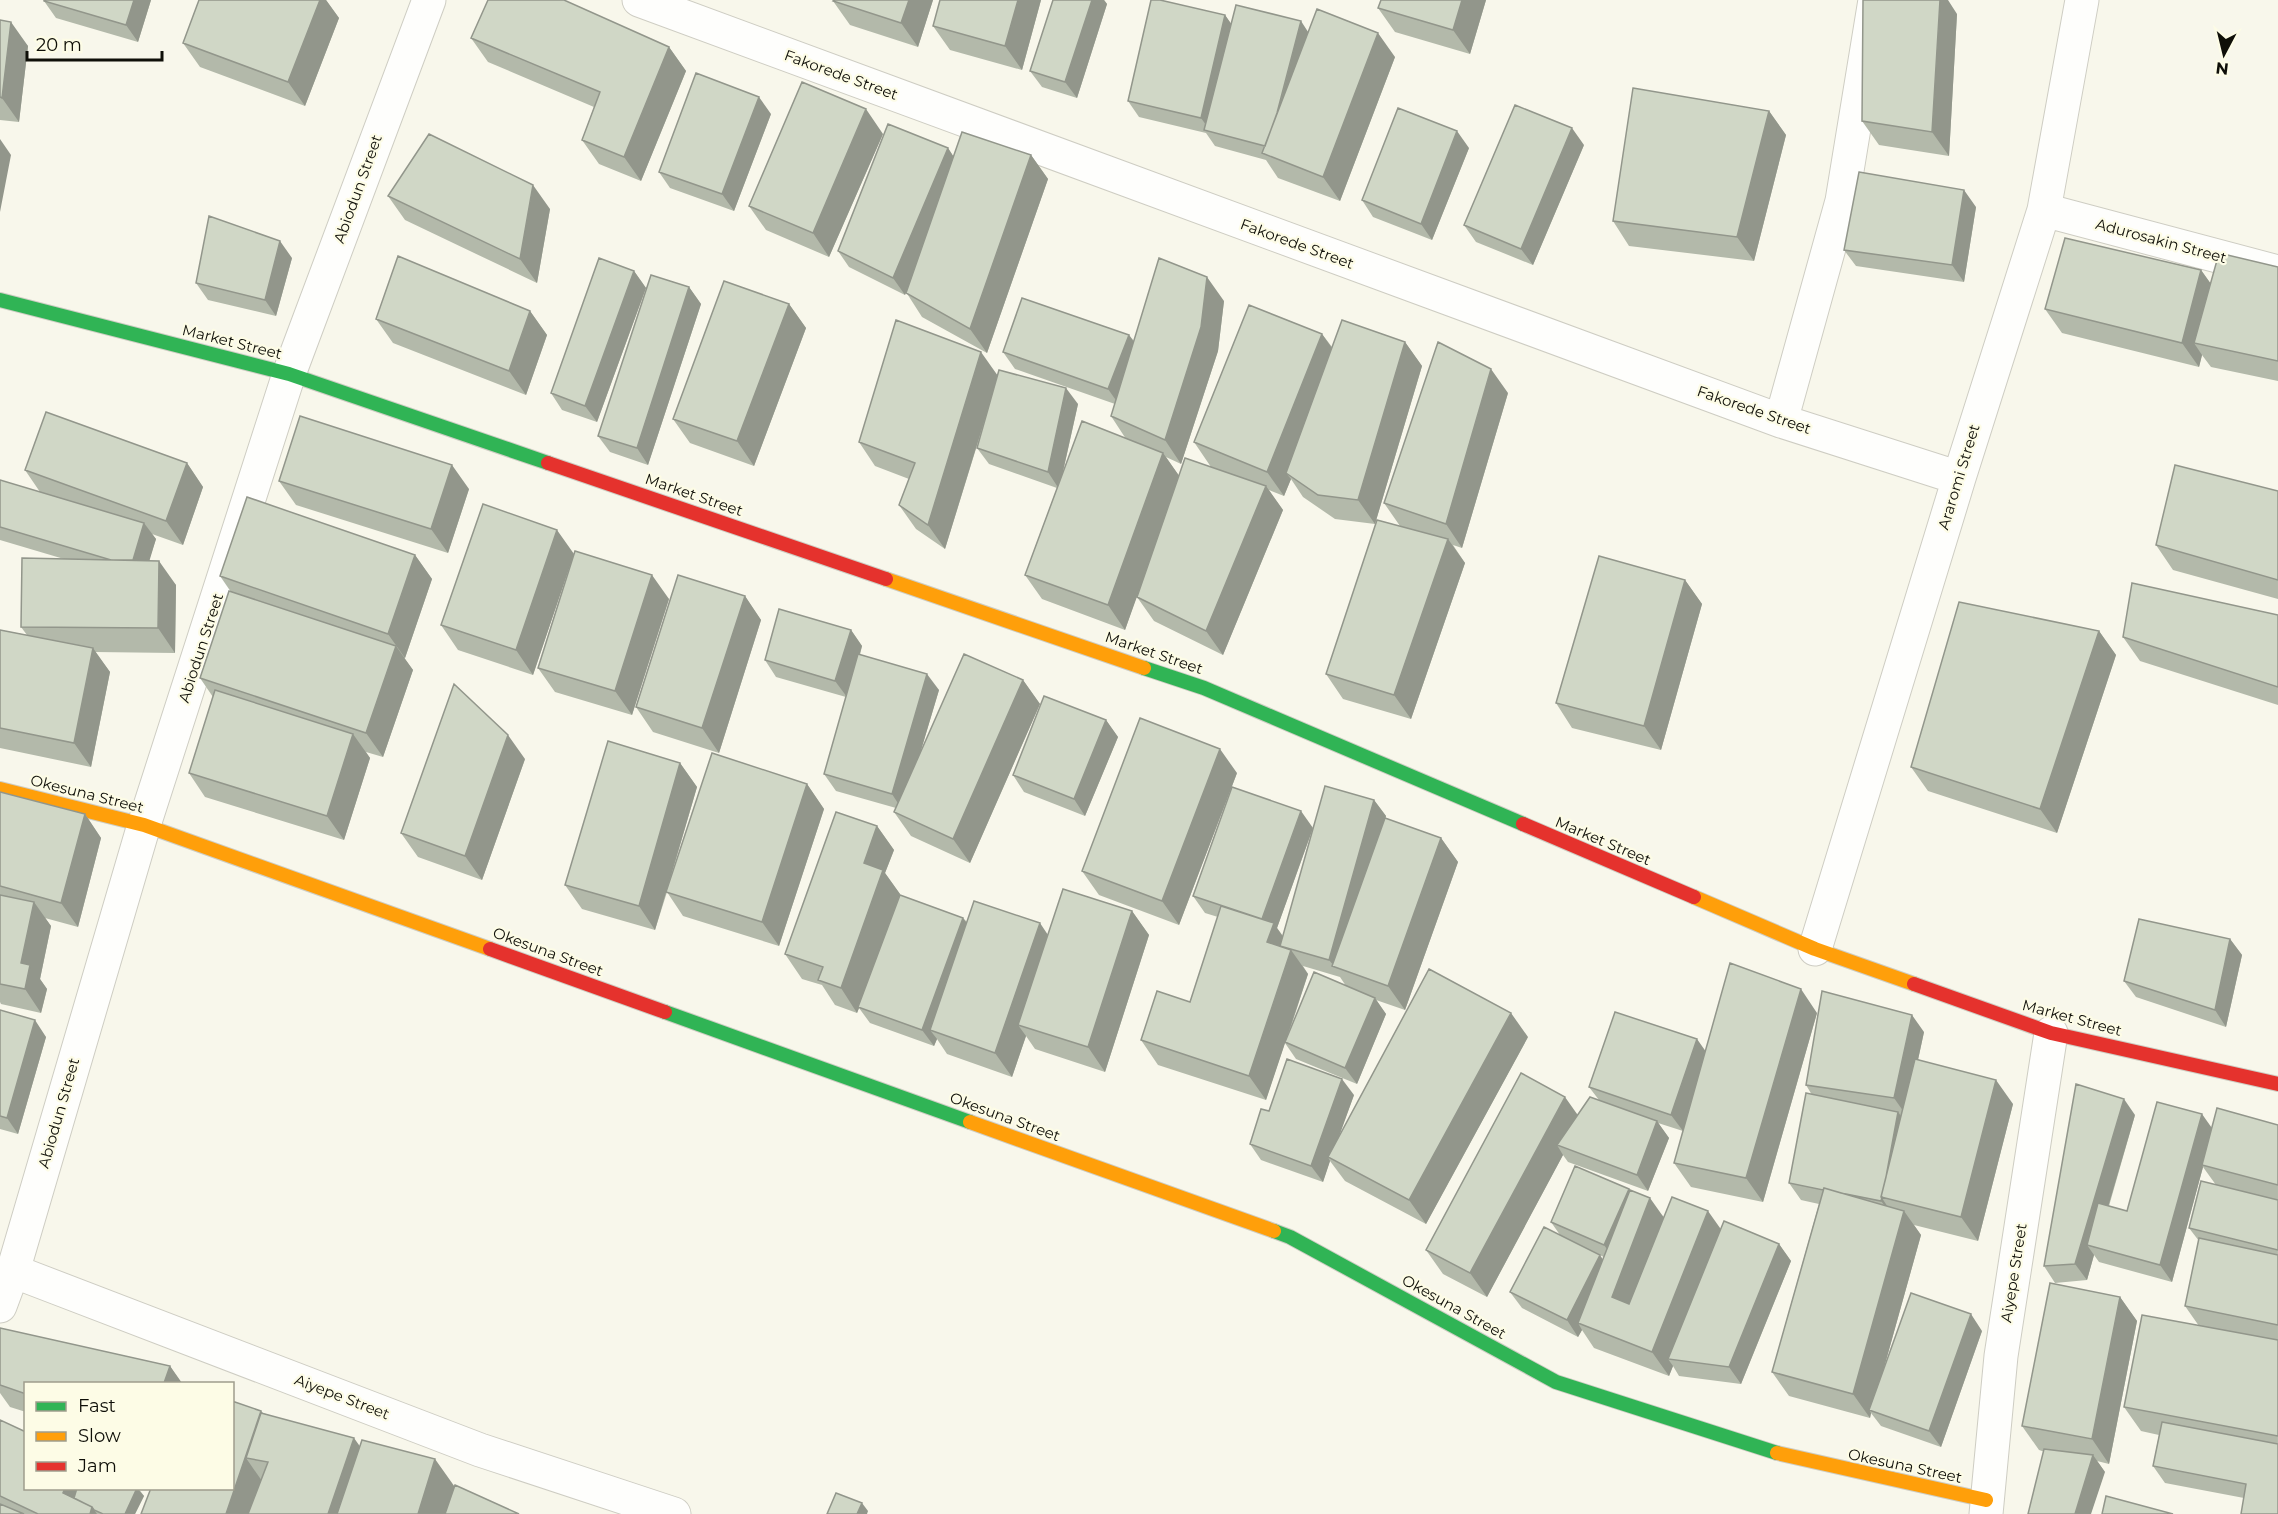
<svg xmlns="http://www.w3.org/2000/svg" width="2278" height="1514" viewBox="0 0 2278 1514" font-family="Montserrat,sans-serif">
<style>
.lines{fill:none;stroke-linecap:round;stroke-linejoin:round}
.street-casing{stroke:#cecdc3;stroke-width:35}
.fast-casing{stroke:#cecdc3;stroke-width:16}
.slow-casing{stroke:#cecdc3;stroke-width:16}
.jam-casing{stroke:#cecdc3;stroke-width:16}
.street{stroke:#fefefc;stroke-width:33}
.fast{stroke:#30b455;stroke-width:14}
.slow{stroke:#ff9f0a;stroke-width:14}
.jam{stroke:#e5322d;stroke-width:14}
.wall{fill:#b3b9aa;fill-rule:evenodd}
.shaded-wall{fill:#92968b}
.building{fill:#d0d7c6;stroke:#92968b;stroke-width:1.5}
.labels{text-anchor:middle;stroke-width:4.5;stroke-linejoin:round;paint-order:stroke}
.street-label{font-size:15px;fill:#0f0f08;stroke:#fdfce6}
</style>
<rect width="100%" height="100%" fill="#f8f7eb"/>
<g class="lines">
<!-- street casing -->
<g class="street-casing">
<path id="street" d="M639,0L1781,421L1959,478
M2044,210L2278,272
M1781,421L1842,201L1875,0
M1815,949L1959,478L2044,210L2082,0
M13,1271L480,1450L674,1514
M0,1306L13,1271L144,825L289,374L429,0
M1986,1514L2001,1356L2051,1033"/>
</g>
<!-- fast casing -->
<g class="fast-casing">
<path id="fast" d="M0,300L289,374L548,463
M1144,668L1204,688L1523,824
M665,1012L970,1122
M1274,1231L1290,1237L1556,1382L1777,1453"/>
</g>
<!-- slow casing -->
<g class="slow-casing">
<path id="slow" d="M886,579L1144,668
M0,789L144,825L490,949
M1694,897L1815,949L1914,984
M970,1122L1274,1231
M1777,1453L1986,1500"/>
</g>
<!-- jam casing -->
<g class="jam-casing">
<path id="jam" d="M548,463L886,579
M1523,824L1694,897
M490,949L665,1012
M1914,984L2051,1033L2278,1084"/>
</g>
<!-- street -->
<use href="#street" class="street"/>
<!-- fast -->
<use href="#fast" class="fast"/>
<!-- slow -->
<use href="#slow" class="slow"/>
<!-- jam -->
<use href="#jam" class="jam"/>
</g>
<!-- wall -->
<path class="wall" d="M151,0L138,42L56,18L44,1Z
M199,0H326L339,18L305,106L200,67L183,43Z
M933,0L918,47L850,25L833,1Z
M1041,0L1022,70L950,50L933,26Z
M1053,0H1104L1107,4L1077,98L1042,87L1030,71Z
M1486,0L1470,54L1395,32L1378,8Z
M1957,14L1949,156L1879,145L1862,121Z
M1225,15L1231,24L1308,32L1395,57L1340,201L1278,178L1266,160L1215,146L1206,133L1139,117L1128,101Z
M0,20L28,46L19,122L0,120Z
M471,38L669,47L686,71L641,181L599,164L582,140L594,107L488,62Z
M1769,111L1786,135L1754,261L1629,246L1613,221Z
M771,114L734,211L670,188L659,172Z
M883,134L829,257L766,230L749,206Z
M1584,145L1533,265L1476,242L1464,225Z
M948,148L953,156L1031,155L1048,179L987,353L922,317L906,292L905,295L849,267L838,251Z
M1469,148L1432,240L1373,217L1362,200Z
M388,196L550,209L537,283L405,220Z
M1976,207L1964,282L1856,266L1844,250Z
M292,258L276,316L208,300L196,283Z
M2278,267V381L2211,367L2202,355L2199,367L2062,333L2045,309L2201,270L2211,284Z
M634,271L646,288L597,422L562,410L551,393Z
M689,287L701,304L648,465L610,452L598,436Z
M1224,301L1218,351L1181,464L1166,457L1179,476L1211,467L1194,442L1322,334L1332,347L1405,342L1422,366L1375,524L1335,519L1303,497L1291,479L1284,496L1269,490L1283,510L1223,655L1154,621L1137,597L1144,575L1125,630L1042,599L1025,575L1057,488L989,464L977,448L988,410L945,549L916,529L899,505L909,479L875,466L859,442L997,375L1078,404L1063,472L1126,439L1111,416L1115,404L1015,369L1003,352L1129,335L1134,341Z
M789,304L806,328L754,466L690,443L673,419Z
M530,311L547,335L526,395L393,343L376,319Z
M1508,393L1462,548L1453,545L1465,563L1411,719L1343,699L1326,674L1400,526L1384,503Z
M187,463L203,487L183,545L152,534L156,539L149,560L176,585L175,653L95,652L110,672L91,767L0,748V630L27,635L21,627L64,559L0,540V480L40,492L25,470Z
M279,481L469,489L448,553L296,505Z
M2278,491V599L2173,570L2156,545Z
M574,554L669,599L632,715L555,692L538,668L573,556L533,675L458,650L441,625Z
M415,555L432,579L405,658H404L413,670L383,757L366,752L370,758L344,840L205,797L189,773L213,697L200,678L231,592L220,576Z
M1685,580L1702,604L1661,750L1572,728L1556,703Z
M745,596L761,620L719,753L653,732L636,707Z
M2278,615V705L2140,661L2123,637Z
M851,630L862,646L860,655L939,690L920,753L1023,680L1040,704L970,863L911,836L894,812L896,808L836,791L824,774L846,697L776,677L765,660Z
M2099,631L2116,655L2057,833L1928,791L1911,767Z
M1106,720L1118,737L1085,816L1024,792L1013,775Z
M525,759L482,880L418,857L401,833Z
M680,763L697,787L672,873L807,784L824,809L779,946L683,916L667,892L655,930L582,909L565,885Z
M1237,773L1179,925L1099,895L1082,871Z
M0,792L85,814L101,838L78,927L45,918L51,926L40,979L47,989L41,1013L1,1004L0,1002Z
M1374,800L1386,816L1385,819L1441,838L1458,862L1405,1010L1376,1000L1386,1014L1357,1084L1296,1059L1285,1043L1266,1100L1158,1065L1141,1040L1190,1002L1218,917L1205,913L1193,896L1313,828L1277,928L1283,936ZM1303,966L1340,977L1346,986L1290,1030L1308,974Z
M877,826L894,850L885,873L900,894L898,901L963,918L967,922L1048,935L1132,911L1149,935L1105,1072L1035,1049L1026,1036L1012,1077L947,1054L937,1039L934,1046L870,1023L859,1008L857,1013L835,1005L822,985L802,979L785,954Z
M2230,939L2242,955L2226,1027L2136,997L2124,981Z
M0,1010L46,1037L18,1134L0,1129Z
M1817,1013L1763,1202L1691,1187L1674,1163L1683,1131L1658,1123L1669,1138L1648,1191L1568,1162L1563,1155L1487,1297L1443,1274L1426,1250L1578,1115L1599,1100L1589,1087L1705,1051Z
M1924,1032L1918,1060L2013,1104L1978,1241L1914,1225L1921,1235L1883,1371L1982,1331L1941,1447L1881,1426L1871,1413L1870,1418L1789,1396L1772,1372L1819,1204L1801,1200L1789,1183L1812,1095L1806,1085Z
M1528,1037L1426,1224L1345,1181L1330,1161L1323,1182L1261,1160L1250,1144L1269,1111L1354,1095L1339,1135Z
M2135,1115L2109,1206L2127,1211L2212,1128L2278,1125V1514L2244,1498L2165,1483L2153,1466L2159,1435L2141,1431L2124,1407L2199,1326L2185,1306L2199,1241L2189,1228L2216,1185L2203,1167L2172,1282L2099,1262L2094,1255L2087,1280L2055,1283L2044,1266Z
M1629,1189L1664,1217L1721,1230L1779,1244L1791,1261L1741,1384L1679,1376L1673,1366L1669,1376L1594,1348L1582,1330L1578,1337L1522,1308L1510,1292L1560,1235L1551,1222ZM1595,1253L1604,1257L1603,1260Z
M2120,1297L2137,1321L2109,1464L2097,1461L2105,1472L2039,1450L2022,1426Z
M0,1328L170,1366L181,1383H26V1412L10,1407L0,1393Z
M261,1411L263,1413L360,1446L519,1514L151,1488Z
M0,1420L26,1488H138L144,1496L135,1514H0Z"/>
<!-- shaded-wall -->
<path class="shaded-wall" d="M134,0H151L138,42L126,25Z
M320,0H326L339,18L305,106L288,82Z
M909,0H933L918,47L901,23Z
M1018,0H1041L1022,70L1005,46Z
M1092,0H1104L1107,4L1077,98L1065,82Z
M1462,0H1486L1470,54L1453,30Z
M1940,0H1948L1957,14L1949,156L1932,132Z
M1225,15L1237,32L1211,132L1201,118Z
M1301,21L1312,38L1269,147Z
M11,22L28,46L19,122L2,98Z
M1378,33L1395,57L1340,201L1323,177Z
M669,47L686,71L641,181L624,157Z
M759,97L771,114L734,211L722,194Z
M866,109L883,134L829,257L813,233Z
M1769,111L1786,135L1754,261L1737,237Z
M1572,128L1584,145L1533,265L1521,249Z
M1457,131L1469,148L1432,240L1421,224Z
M0,139L11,155L0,212Z
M948,148L959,165L905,295L893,278Z
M1031,155L1048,179L987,353L970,329Z
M533,185L550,209L537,283L520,259Z
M1964,190L1976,207L1964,282L1952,265Z
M280,241L292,258L276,316L265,300Z
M2201,270L2218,294L2194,343L2202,355L2199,367L2182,343Z
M634,271L646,288L597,422L585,406Z
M1207,277L1224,301L1218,351L1181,464L1165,440Z
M689,287L701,304L648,465L637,448Z
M789,304L806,328L754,466L737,441Z
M530,311L547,335L526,395L509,371Z
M1322,334L1339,358L1286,473L1291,479L1284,496L1267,472Z
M1129,335L1141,352L1120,406L1108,389Z
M1405,342L1422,366L1375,524L1358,500Z
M981,352L998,376L945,549L928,525Z
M1491,369L1508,393L1462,548L1446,524Z
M1066,388L1078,404L1059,489L1048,472Z
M1163,453L1180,477L1125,630L1108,605Z
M187,463L203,487L183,545L166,521Z
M452,465L469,489L448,553L431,529Z
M1266,486L1283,510L1223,655L1206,631Z
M144,523L156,539L143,582L131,566Z
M557,530L574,554L533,675L516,650Z
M1448,539L1465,563L1411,719L1394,695Z
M415,555L432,579L405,658L388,634Z
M159,561L176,585L175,653L158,628Z
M652,575L669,599L632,715L615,691Z
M1685,580L1702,604L1661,750L1644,726Z
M745,596L761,620L719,753L702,728Z
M851,630L862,646L847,697L835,681Z
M2099,631L2116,655L2057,833L2040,809Z
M396,646L413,670L383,757L366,733Z
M93,648L110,672L91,767L74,743Z
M927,674L939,690L903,811L892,794Z
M1023,680L1040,704L970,863L953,839Z
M1106,720L1118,737L1085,816L1074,799Z
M353,734L370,758L344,840L327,816Z
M508,735L525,759L482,880L465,856Z
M1220,749L1237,773L1179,925L1162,901Z
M680,763L697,787L655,930L639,906Z
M807,784L824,809L779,946L762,922Z
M1374,800L1386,816L1343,970L1334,966L1329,960Z
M1301,811L1313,828L1277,928L1290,947L1284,966L1267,942L1262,920Z
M85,814L101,838L78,927L61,903Z
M877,826L894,850L885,873L900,894L859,1007H858L859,1008L857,1013L841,988L864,863Z
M1441,838L1458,862L1405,1010L1388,986Z
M34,902L51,926L40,979L47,989L41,1013L25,989L21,963Z
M1132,911L1149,935L1105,1072L1088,1047Z
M963,918L975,934L930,1030L937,1039L934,1046L922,1030Z
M1040,923L1056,947L1018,1025L1026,1036L1012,1077L995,1053Z
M2230,939L2242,955L2226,1027L2215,1010Z
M1291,950L1308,974L1266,1100L1249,1076Z
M1801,989L1817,1013L1763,1202L1746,1178Z
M1375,998L1386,1014L1357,1084L1345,1068Z
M1511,1013L1528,1037L1426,1224L1409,1200Z
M1912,1015L1924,1032L1906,1115L1894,1098Z
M35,1020L46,1037L18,1134L7,1118Z
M1697,1039L1709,1056L1683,1131L1671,1115Z
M1342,1079L1354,1095L1331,1159L1328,1157L1330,1161L1323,1182L1311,1166Z
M1996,1080L2013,1104L1978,1241L1961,1217Z
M1565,1097L1582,1121L1557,1145L1563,1155L1487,1297L1470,1273Z
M2124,1099L2135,1115L2096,1248L2087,1245L2094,1255L2087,1280L2075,1264Z
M1898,1112L1910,1128L1882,1197Z
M2202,1114L2214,1131L2202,1165L2203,1167L2172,1282L2160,1265Z
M1657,1121L1669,1138L1648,1191L1637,1175Z
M1629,1189L1641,1206L1616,1262L1604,1245Z
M1650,1198L1667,1222L1629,1322L1612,1297Z
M1882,1198L1893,1215V1217L1881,1201Z
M1708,1211L1725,1235L1668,1359L1673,1366L1669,1376L1652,1352Z
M1904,1211L1921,1235L1872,1411L1869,1410L1871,1413L1870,1418L1853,1394Z
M1779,1244L1791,1261L1741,1384L1729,1367Z
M1600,1255L1611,1272L1578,1323L1582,1330L1578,1337L1567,1320Z
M2120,1297L2137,1321L2109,1464L2092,1439Z
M1971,1314L1982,1331L1941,1447L1929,1431Z
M170,1366L182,1383H164Z
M261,1411L278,1435L246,1458L262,1481L251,1514H226Z
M354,1438L376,1469L360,1514H328Z
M2093,1455L2105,1472L2091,1514H2075Z
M435,1459L457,1490L449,1514H418Z
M65,1488H82L77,1502L63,1493Z
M137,1488L144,1496L135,1514H125Z
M862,1503L868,1511L867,1514H857Z
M92,1507L97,1514H90Z"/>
<!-- building -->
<path class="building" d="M44,0H134L126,25L44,1Z
M199,0H320L288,82L183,43Z
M488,0H564L669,47L624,157L582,140L600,92L471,38Z
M834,0H909L901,23L833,1Z
M940,0H1018L1005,46L933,26Z
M1053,0H1092L1065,82L1030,71Z
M1151,0H1160L1225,15L1201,118L1128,101Z
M1381,0H1462L1453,30L1378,8Z
M1863,0H1940L1932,132L1862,121Z
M1236,5L1301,21L1277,113L1265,146L1204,130Z
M1317,9L1378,33L1323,177L1262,153Z
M0,20L11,22L2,98L0,97Z
M696,73L759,97L722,194L659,172Z
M802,82L866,109L813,233L749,206Z
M1633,88L1769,111L1737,237L1613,221Z
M1515,105L1572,128L1521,249L1464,225Z
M1398,108L1457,131L1421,224L1362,200Z
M888,124L948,148L893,278L838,251Z
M962,132L1031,155L970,329L906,293Z
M429,134L533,185L520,259L388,196Z
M1859,172L1964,190L1952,265L1844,250Z
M209,216L280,241L265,300L196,283Z
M2065,238L2201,270L2182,343L2045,309Z
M2219,253L2278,267V361L2194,343Z
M398,256L530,311L509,371L376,319Z
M599,258L634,271L585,406L551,393Z
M1159,258L1207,277L1201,327L1165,440L1111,416Z
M651,275L689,287L637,448L598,436Z
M724,281L789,304L737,441L673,419Z
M1022,298L1129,335L1108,389L1003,352Z
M1249,305L1322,334L1267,472L1194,442Z
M896,320L981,352L928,525L899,505L915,463L859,442Z
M1342,320L1405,342L1358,500L1318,495L1286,473Z
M1438,342L1491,369L1446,524L1384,503Z
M999,370L1066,388L1048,472L977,448Z
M46,412L187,463L166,521L25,470Z
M300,416L452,465L431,529L279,481Z
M1082,421L1163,453L1108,605L1025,575Z
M1185,458L1266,486L1206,631L1137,597Z
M2175,465L2278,491V580L2156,545Z
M0,480L144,523L133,560H111L0,527Z
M247,497L415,555L388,634L220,576Z
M483,504L557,530L516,650L441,625Z
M1377,520L1448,539L1394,695L1326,674Z
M575,551L652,575L615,691L538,668Z
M1599,556L1685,580L1644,726L1556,703Z
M22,558L159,561L158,628L21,627Z
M678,575L745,596L702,728L636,707Z
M2132,583L2278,615V687L2123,637Z
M229,591L396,646L366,733L200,678Z
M1959,602L2099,631L2040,809L1911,767Z
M779,609L851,630L835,681L765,660Z
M0,630L93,648L74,743L0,728Z
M858,654L927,674L892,794L824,774Z
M964,654L1023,680L953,839L894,812Z
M454,684L508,735L465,856L401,833Z
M215,690L353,734L327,816L189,773Z
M1044,696L1106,720L1074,799L1013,775Z
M1140,718L1220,749L1162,901L1082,871Z
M608,741L680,763L639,906L565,885Z
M712,753L807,784L762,922L666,892Z
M1325,786L1374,800L1329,960L1280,946Z
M1232,787L1301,811L1262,919L1193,896Z
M0,792L85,814L61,903L0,886Z
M836,812L877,826L864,863L883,870L841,988L818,980L823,967L785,954Z
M1385,818L1441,838L1388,986L1332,966Z
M1063,889L1132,911L1088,1047L1018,1025Z
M0,895L34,902L21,963L30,965L25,989L0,984Z
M900,895L963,918L922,1030L858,1007Z
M974,901L1040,923L995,1053L930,1030Z
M1221,906L1274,923L1267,942L1291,950L1249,1076L1141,1040L1157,991L1190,1002Z
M2139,919L2230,939L2215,1010L2124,981Z
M1730,963L1801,989L1746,1178L1674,1163Z
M1429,969L1511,1013L1409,1200L1328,1157Z
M1314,972L1375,998L1345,1068L1285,1042Z
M1822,991L1912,1015L1894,1098L1806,1085Z
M0,1010L35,1020L7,1118L0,1116Z
M1615,1012L1697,1039L1671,1115L1589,1087Z
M1287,1059L1342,1079L1311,1166L1250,1144L1261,1109L1269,1111Z
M1915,1059L1996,1080L1961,1217L1881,1197Z
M1521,1073L1565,1097L1470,1273L1426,1250Z
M2076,1084L2124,1099L2075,1264L2044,1266Z
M1806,1093L1898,1112L1886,1177L1881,1197H1882L1881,1201L1841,1193L1824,1188L1823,1190L1789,1183Z
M1590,1097L1657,1121L1637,1175L1557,1145Z
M2157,1102L2202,1114L2160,1265L2087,1245L2098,1203L2127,1211Z
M2217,1108L2278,1125V1185L2202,1165Z
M1575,1166L1629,1189L1604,1245L1551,1222Z
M2201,1181L2278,1200V1250L2189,1228Z
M1824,1188L1904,1211L1853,1394L1772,1372Z
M1630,1190L1650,1198L1612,1297L1629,1304L1672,1197L1708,1211L1652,1352L1578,1323Z
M1724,1221L1779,1244L1729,1367L1668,1359Z
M1544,1227L1600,1255L1567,1320L1510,1292Z
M2199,1238L2278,1255V1325L2185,1306Z
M2050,1283L2120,1297L2092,1439L2022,1426Z
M1911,1293L1971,1314L1929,1431L1869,1410Z
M2142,1315L2278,1340V1436L2124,1407Z
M0,1328L170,1366L164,1383H26V1394L0,1385Z
M232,1401L261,1411L226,1514H141L151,1488H232Z
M261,1413L354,1438L328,1514H248L268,1462L246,1458Z
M0,1420L26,1432V1488H65L63,1493L92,1507L90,1514H38L0,1496Z
M2162,1422L2278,1444V1514H2241L2246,1484L2153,1466Z
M362,1440L435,1459L418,1514H337Z
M2044,1449L2093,1455L2075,1514H2028Z
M455,1485L519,1514H445Z
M77,1488H137L125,1514H103L94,1510L92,1507L74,1498Z
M836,1493L862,1503L857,1514H827Z
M2106,1496L2173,1514H2102Z
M0,1504L24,1514H0Z"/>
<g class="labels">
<!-- street labels -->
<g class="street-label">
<text transform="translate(841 75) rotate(20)" y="5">Fakorede Street</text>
<text transform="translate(358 189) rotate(-70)" y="5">Abiodun Street</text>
<text transform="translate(2161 241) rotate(15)" y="5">Adurosakin Street</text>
<text transform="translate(1297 244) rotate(20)" y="5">Fakorede Street</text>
<text transform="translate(232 342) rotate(14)" y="5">Market Street</text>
<text transform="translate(1754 410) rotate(19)" y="5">Fakorede Street</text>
<text transform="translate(1959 477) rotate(-73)" y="5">Araromi Street</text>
<text transform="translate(694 495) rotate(19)" y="5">Market Street</text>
<text transform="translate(201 648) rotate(-72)" y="5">Abiodun Street</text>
<text transform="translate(1154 653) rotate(19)" y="5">Market Street</text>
<text transform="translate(87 794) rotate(14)" y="5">Okesuna Street</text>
<text transform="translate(1603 841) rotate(23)" y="5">Market Street</text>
<text transform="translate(548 952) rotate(20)" y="5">Okesuna Street</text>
<text transform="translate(2072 1018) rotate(15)" y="5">Market Street</text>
<text transform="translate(59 1113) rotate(-74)" y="5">Abiodun Street</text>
<text transform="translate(1005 1117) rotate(20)" y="5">Okesuna Street</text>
<text transform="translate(2014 1273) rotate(-81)" y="5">Aiyepe Street</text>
<text transform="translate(1454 1307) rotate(29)" y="5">Okesuna Street</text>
<text transform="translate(342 1397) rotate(21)" y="5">Aiyepe Street</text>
<text transform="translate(1905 1466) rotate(12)" y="5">Okesuna Street</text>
</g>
</g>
<!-- legend -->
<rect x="24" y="1382" width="210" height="108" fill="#fdfce6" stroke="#9e9d8d" stroke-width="1.5"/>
<rect x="36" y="1402" width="30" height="9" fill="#30b455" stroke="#9e9d8d" stroke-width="1.5"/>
<text x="78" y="1412" font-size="18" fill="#0f0f08">Fast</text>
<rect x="36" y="1432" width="30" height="9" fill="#ff9f0a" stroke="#9e9d8d" stroke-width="1.5"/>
<text x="78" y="1442" font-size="18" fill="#0f0f08">Slow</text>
<rect x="36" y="1462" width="30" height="9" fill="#e5322d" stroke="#9e9d8d" stroke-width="1.5"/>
<text x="78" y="1472" font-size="18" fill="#0f0f08">Jam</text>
<!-- north arrow -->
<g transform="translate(2224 54) rotate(187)" stroke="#fdfce6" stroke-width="4.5" paint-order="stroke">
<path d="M0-4.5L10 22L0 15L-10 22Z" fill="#0f0f08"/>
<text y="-9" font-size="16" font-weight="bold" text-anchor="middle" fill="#0f0f08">N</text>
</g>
<!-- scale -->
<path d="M27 51v9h135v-9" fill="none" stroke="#0f0f08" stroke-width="3"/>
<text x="36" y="51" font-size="18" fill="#0f0f08" stroke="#fdfce6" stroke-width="4.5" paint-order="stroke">20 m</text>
</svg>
